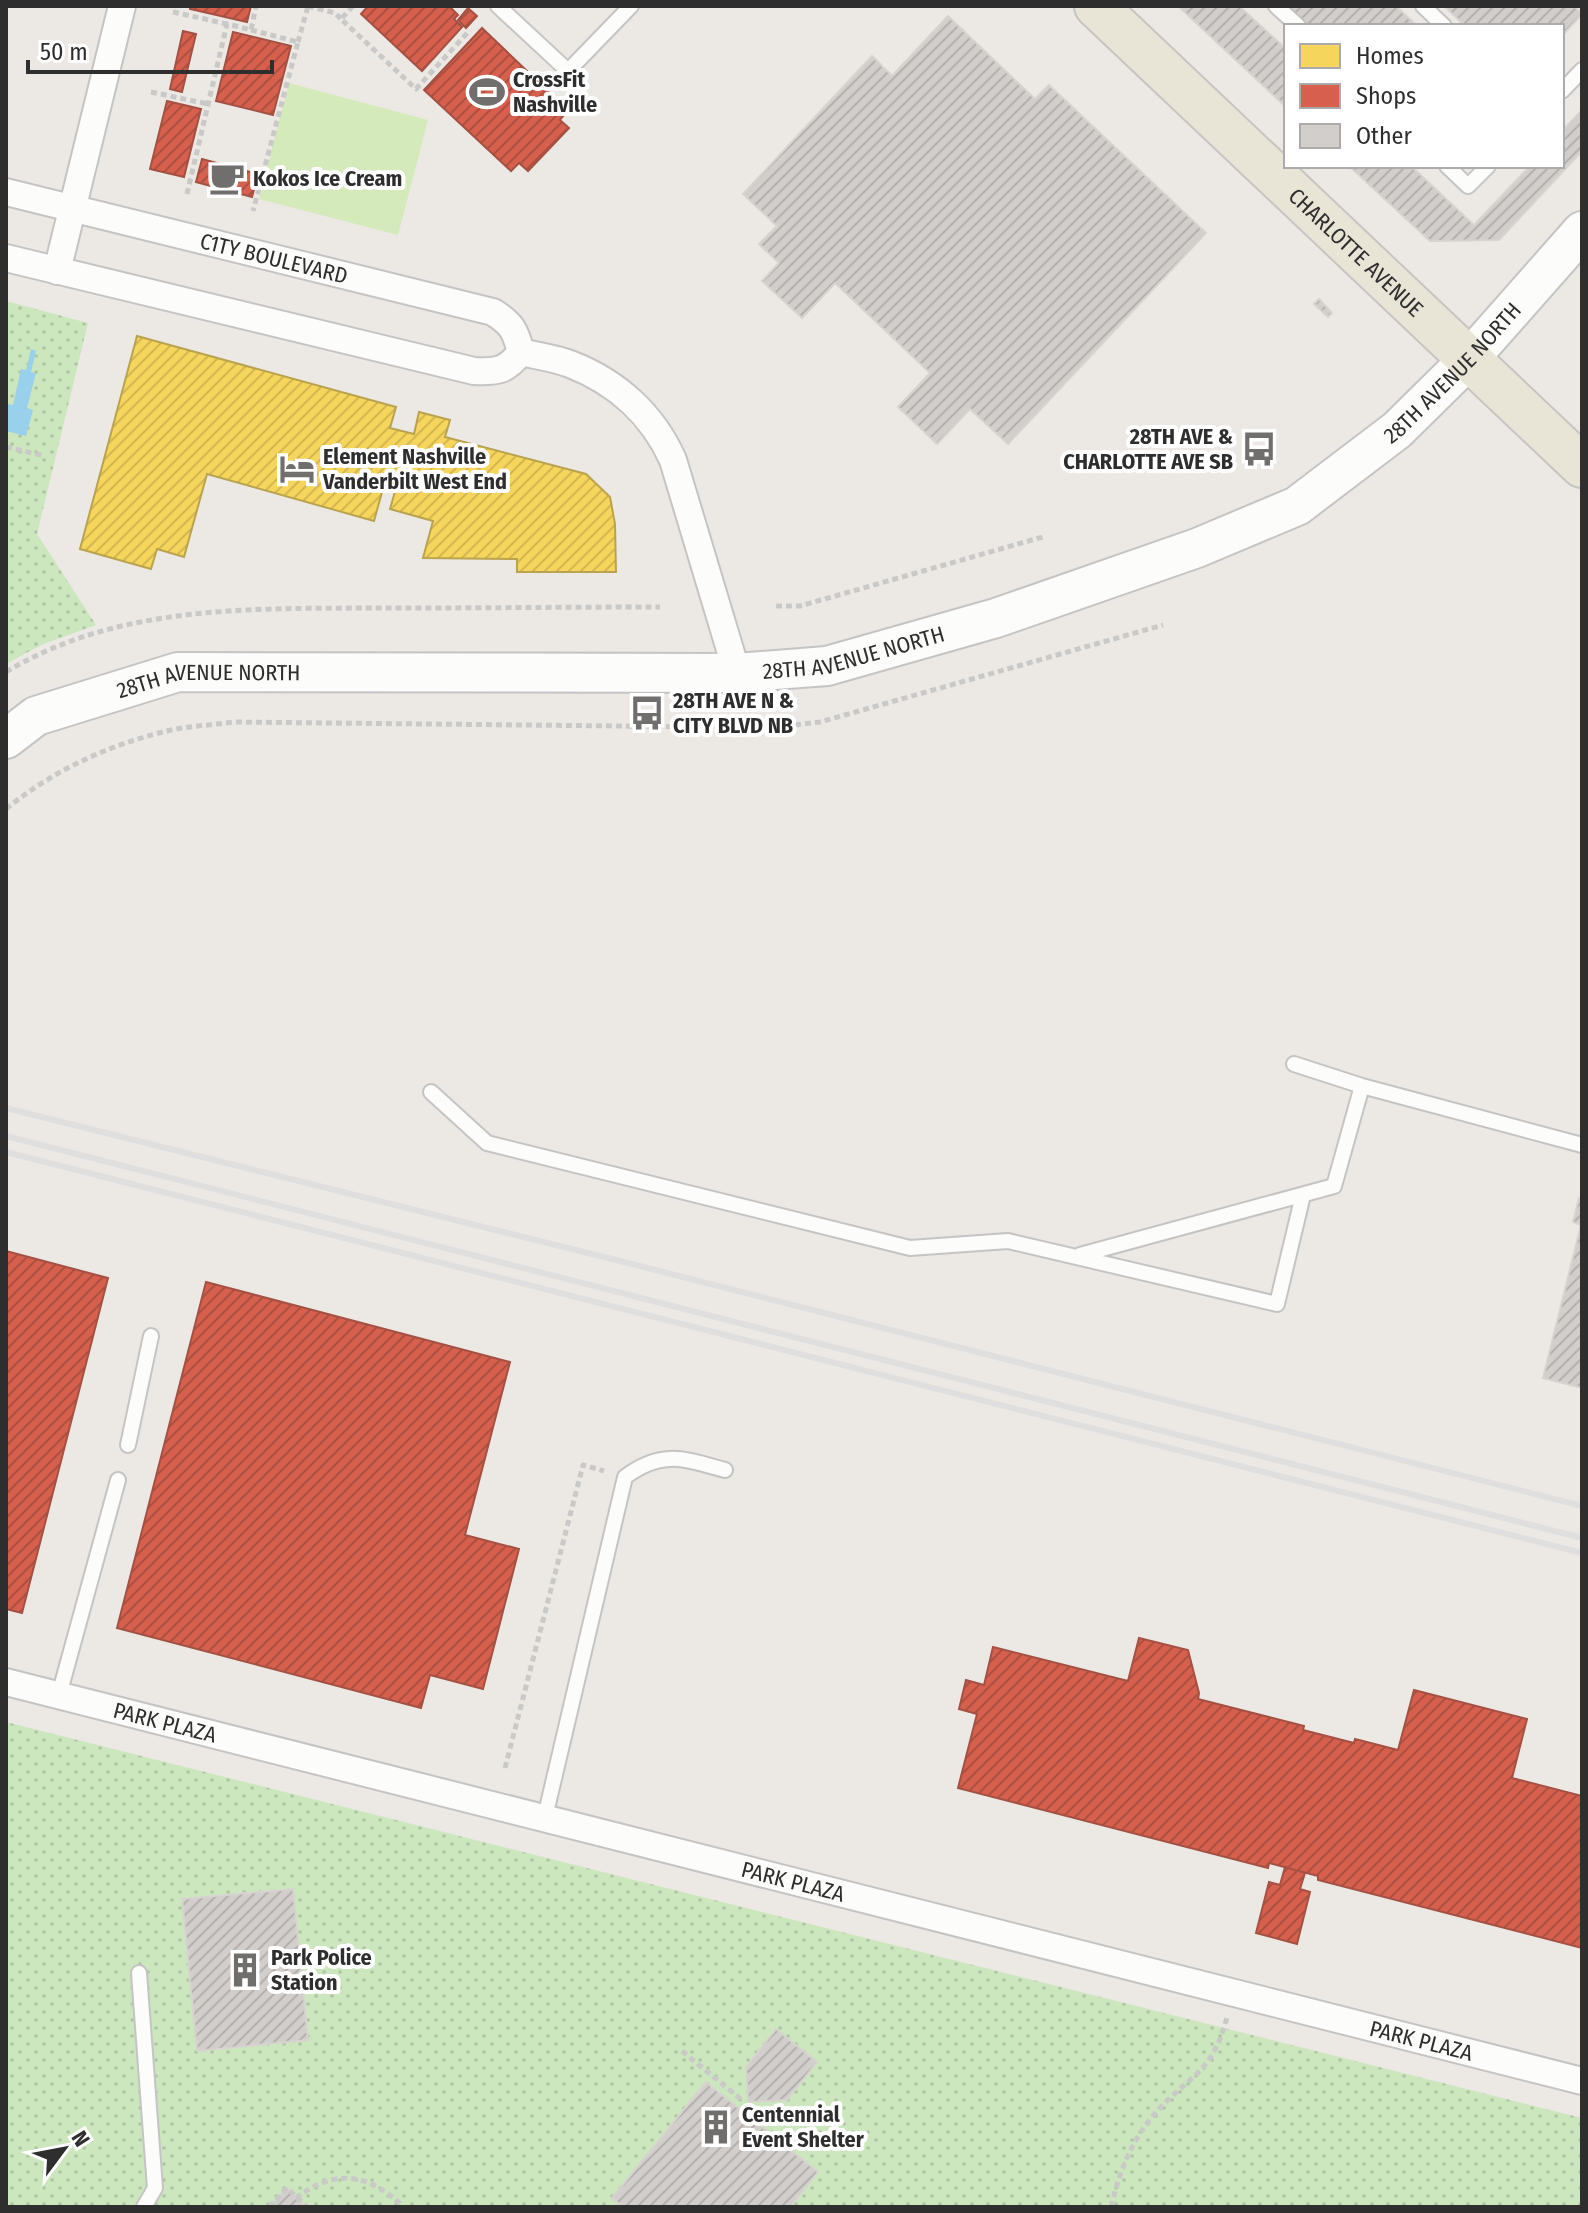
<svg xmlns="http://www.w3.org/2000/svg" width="1588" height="2213" viewBox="0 0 1588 2213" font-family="'Fira Sans Condensed',sans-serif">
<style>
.park{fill:url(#park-dots)}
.pitch{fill:#d5eabb}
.water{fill:#99d0ec}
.homes{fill:url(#homes-hatch);stroke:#baa34e;stroke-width:2}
.shops{fill:url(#shops-hatch);stroke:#a45144;stroke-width:2}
.building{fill:url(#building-hatch);stroke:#d7d4d0;stroke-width:2}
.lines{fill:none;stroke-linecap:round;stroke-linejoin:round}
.service-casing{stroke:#c5c4c5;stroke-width:18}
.minor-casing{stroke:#c5c4c5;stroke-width:30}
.secondary-casing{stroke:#c5c4c5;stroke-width:42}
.primary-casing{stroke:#c6c5c4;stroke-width:46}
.path{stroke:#c9c9c8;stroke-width:5;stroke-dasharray:6 4;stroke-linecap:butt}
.service{stroke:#fcfcfb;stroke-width:14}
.minor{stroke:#fcfcfb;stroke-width:26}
.secondary{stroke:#fcfcfb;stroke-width:38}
.primary{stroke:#e8e5d6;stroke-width:42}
.rail{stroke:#dfdfe0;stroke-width:6}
.labels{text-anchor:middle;stroke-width:8;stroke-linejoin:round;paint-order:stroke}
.poi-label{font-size:22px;font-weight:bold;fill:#2e2e2e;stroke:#fff;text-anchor:start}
.street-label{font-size:22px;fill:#2e2e2e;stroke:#fff}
</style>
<defs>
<pattern id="park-dots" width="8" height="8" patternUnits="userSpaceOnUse" patternTransform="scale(2)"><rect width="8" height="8" fill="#cce6be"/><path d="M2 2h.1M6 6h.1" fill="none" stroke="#b0c6a4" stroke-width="1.8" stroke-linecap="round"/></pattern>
<pattern id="homes-hatch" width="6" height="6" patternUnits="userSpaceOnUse" patternTransform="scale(2)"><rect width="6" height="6" fill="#f6d55c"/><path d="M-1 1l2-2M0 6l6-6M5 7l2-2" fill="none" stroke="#d3b750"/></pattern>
<pattern id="shops-hatch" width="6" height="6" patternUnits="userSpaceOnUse" patternTransform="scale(2)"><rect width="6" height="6" fill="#d6604d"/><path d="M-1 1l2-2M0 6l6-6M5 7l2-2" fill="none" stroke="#ae5040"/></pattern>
<pattern id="building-hatch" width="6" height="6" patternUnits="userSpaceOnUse" patternTransform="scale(2)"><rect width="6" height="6" fill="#d1cecb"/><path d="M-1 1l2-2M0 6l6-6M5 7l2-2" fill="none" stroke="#b4b1af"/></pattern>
</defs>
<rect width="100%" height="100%" fill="#ece8e4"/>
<!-- park -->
<path class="park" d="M6,301L88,323L37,534L96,625L41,645L6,664Z
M6,1722L1582,2118V2207H6Z"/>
<!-- pitch -->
<path class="pitch" d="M289,83L428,120L398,235L259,199Z"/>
<!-- water -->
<path class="water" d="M31,349L36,351L31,372L36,373L27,408L33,410L26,436L6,431V404L13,405L21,369L26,370Z"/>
<!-- homes -->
<path class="homes" d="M137,336L396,407L390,428L414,434L419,412L450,420L445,437L586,474L610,497L615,524L616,572H517V559L423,558L433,521L390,509L396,488L384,485L374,521L207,474L184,557L157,549L151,569L80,549Z"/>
<!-- shops -->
<path class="shops" d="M190,6H251L247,22L190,9Z
M368,6H449L458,15L454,19L462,27L422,71L361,14Z
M468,8L477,16L466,28L458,20Z
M482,28L568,110L560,120L569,128L528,171L519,163L511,171L424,90Z
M183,31L196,34L182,92L170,89Z
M233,32L291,46L273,115L216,101Z
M167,101L201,109L184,177L150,169Z
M202,159L258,174L252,197L196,182Z
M6,1251L108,1278L22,1613L6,1609Z
M206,1282L510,1362L465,1535L519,1549L483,1689L430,1675L421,1708L117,1628Z
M1139,1638L1188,1650L1199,1693L1198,1699L1304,1726L1303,1730L1354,1743L1355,1739L1398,1750L1414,1690L1527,1719L1512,1778L1582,1796V1948L1318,1880V1876L1269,1863L1268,1868L958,1788L977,1714L959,1709L966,1680L984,1685L993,1647L1128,1681Z
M1285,1867L1305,1873L1300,1889L1310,1892L1297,1944L1256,1933L1269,1882L1280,1885Z"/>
<!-- building -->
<path class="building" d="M1178,6H1239L1286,49V107Z
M1286,6H1396L1417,26H1308Z
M1444,6H1574L1582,14L1562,36V26H1465Z
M948,16L1035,99L1049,85L1206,233L1008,444L970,409L937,444L898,407L930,373L835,283L802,318L762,281L779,263L759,244L777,226L743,194L872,56L892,76Z
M1582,110V151L1499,240L1430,241L1349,166H1411L1474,225L1530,166H1562V131Z
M1319,299L1332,313L1328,317L1314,304Z
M1579,1198H1582V1388L1543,1378L1581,1225L1573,1222Z
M293,1889L308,2040L197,2051L182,1899Z
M776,2029L817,2062L787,2100L748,2102L746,2067Z
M706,2082L818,2172L790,2207H623L612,2198Z
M287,2188L296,2198L306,2207H269Z"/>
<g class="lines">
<!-- service casing -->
<g class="service-casing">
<path id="service" d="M498,6L568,71L631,6
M1276,6L1298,26
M1423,6L1444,26
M1562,91L1582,70
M1447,166L1468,186L1488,166
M1294,1064L1362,1086L1582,1145
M431,1092L487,1143L910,1248L1008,1241L1277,1304L1303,1195
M1080,1255L1334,1186L1362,1086
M128,1445L151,1336
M59,1695L118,1480
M545,1817L625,1477C662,1449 685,1459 725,1470
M139,1973L155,2188L144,2207"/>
</g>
<!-- minor casing -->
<g class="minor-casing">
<g id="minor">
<path id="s1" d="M6,192L493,312C512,324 515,330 521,352"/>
<path d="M6,258L474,371C498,372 506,371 521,352"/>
<path d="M57,271L122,6"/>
<path d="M521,352C537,356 555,358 570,364C617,382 653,415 673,460L737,673"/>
<path id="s2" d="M6,1682L1582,2081"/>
</g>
</g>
<!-- secondary casing -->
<g class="secondary-casing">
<g id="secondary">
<path id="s3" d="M6,739L36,716L178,672L737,673L827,666L996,618L1197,548L1297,506L1397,430L1469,359L1582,231"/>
</g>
</g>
<!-- primary casing -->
<g class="primary-casing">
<g id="primary">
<path id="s4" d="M1096,6L1582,466"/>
</g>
</g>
<!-- path -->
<path class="path" d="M308,6L335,13L341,19
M353,6L341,19L416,89L470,30
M173,12L227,24
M251,30L298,42L253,211
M298,42L308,6
M151,92L208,104
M187,194L227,24L251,30L256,6
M6,447L45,456
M776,606H800L1046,536
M6,672C123,601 266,609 398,608C485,608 573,607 660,607
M795,725L820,722L1163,625
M6,809C55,769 111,744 171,730C191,726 212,725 233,722L715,727
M505,1768L583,1465L604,1471
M682,2051L743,2101
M296,2198C337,2167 368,2174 404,2207
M269,2207L287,2188L307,2207
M1111,2207C1120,2169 1133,2136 1161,2107C1177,2089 1201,2075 1213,2053C1220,2042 1223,2030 1227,2018"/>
<!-- service -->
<use href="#service" class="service"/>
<!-- minor -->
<use href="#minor" class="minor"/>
<!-- secondary -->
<use href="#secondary" class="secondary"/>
<!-- primary -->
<use href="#primary" class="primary"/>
<!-- rail -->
<path class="rail" d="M6,1108L628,1263L1582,1506
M6,1136L1582,1538
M6,1152L1582,1553"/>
</g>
<!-- icons -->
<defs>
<g id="stadium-bare" transform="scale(2.76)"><path d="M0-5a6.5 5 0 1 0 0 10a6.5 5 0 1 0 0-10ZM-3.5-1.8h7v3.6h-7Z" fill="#706f6e" stroke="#fff" stroke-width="2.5" paint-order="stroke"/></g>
<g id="cafe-bare" transform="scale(2.76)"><path d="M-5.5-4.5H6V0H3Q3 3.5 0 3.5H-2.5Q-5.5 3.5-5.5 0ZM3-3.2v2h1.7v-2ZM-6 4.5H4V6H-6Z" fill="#706f6e" stroke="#fff" stroke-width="2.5" paint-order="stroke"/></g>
<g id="bus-bare" transform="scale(2.76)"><path d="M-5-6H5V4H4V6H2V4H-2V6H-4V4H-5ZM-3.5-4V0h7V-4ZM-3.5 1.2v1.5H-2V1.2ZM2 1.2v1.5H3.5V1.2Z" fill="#706f6e" stroke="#fff" stroke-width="2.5" paint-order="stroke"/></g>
<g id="hotel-bare" transform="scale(2.76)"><path d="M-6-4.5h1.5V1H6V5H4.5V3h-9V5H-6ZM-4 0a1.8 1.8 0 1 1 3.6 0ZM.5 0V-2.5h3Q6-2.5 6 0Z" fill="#706f6e" stroke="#fff" stroke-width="2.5" paint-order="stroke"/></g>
<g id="building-bare" transform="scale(2.76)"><path d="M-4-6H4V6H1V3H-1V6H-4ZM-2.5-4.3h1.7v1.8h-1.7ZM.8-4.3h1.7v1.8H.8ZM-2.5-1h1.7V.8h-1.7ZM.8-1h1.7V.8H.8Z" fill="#706f6e" stroke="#fff" stroke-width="2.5" paint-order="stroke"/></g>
</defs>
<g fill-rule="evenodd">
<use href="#stadium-bare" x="487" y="92"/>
<use href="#cafe-bare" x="227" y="178"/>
<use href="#bus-bare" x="1259" y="449"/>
<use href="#hotel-bare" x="297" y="469"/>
<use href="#bus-bare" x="647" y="713"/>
<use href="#building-bare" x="245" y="1970"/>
<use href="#building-bare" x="716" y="2127"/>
</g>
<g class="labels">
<!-- poi labels -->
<g class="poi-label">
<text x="513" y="87">CrossFit<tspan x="513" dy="25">Nashville</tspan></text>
<text x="253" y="186">Kokos Ice Cream</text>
<text x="1233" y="444" text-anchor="end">28TH AVE &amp;<tspan x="1233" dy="25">CHARLOTTE AVE SB</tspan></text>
<text x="323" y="464">Element Nashville<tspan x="323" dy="25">Vanderbilt West End</tspan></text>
<text x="673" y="708">28TH AVE N &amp;<tspan x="673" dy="25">CITY BLVD NB</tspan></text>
<text x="271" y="1965">Park Police<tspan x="271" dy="25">Station</tspan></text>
<text x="742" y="2122">Centennial<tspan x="742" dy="25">Event Shelter</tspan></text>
</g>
<!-- street labels -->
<g class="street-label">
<text dy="8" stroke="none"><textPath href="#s4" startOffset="358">CHARLOTTE AVENUE</textPath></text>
<text dy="8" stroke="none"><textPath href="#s1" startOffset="276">C1TY BOULEVARD</textPath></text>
<text dy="8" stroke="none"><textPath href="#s3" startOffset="1538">28TH AVENUE NORTH</textPath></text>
<text dy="8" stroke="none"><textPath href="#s3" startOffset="864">28TH AVENUE NORTH</textPath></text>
<text dy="8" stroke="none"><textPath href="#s3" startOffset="216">28TH AVENUE NORTH</textPath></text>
<text dy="8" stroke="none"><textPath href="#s2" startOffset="164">PARK PLAZA</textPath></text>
<text dy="8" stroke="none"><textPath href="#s2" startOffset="812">PARK PLAZA</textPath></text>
<text dy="8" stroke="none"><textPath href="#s2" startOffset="1460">PARK PLAZA</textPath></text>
</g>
</g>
<!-- border -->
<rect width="1588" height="2213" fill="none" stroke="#2e2e2e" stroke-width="16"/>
<!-- legend -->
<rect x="1284" y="24" width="280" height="144" fill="#ffffff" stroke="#ababab" stroke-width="2"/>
<rect x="1300" y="44" width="40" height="24" fill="#f6d55c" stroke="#ababab" stroke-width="2"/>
<text x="1356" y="64" font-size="24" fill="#2e2e2e">Homes</text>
<rect x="1300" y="84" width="40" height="24" fill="#d6604d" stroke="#ababab" stroke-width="2"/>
<text x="1356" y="104" font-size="24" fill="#2e2e2e">Shops</text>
<rect x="1300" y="124" width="40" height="24" fill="#d1cecb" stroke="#ababab" stroke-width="2"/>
<text x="1356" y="144" font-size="24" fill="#2e2e2e">Other</text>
<!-- north arrow -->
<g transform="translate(64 2149) rotate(58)" stroke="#ffffff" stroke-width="6" paint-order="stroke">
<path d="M0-6L14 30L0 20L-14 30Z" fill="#2e2e2e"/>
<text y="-12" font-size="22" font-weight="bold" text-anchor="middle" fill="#2e2e2e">N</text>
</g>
<!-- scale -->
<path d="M28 60v12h244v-12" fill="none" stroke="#2e2e2e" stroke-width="4"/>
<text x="40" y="60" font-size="24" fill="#2e2e2e" stroke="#ffffff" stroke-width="6" paint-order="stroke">50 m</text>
</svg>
